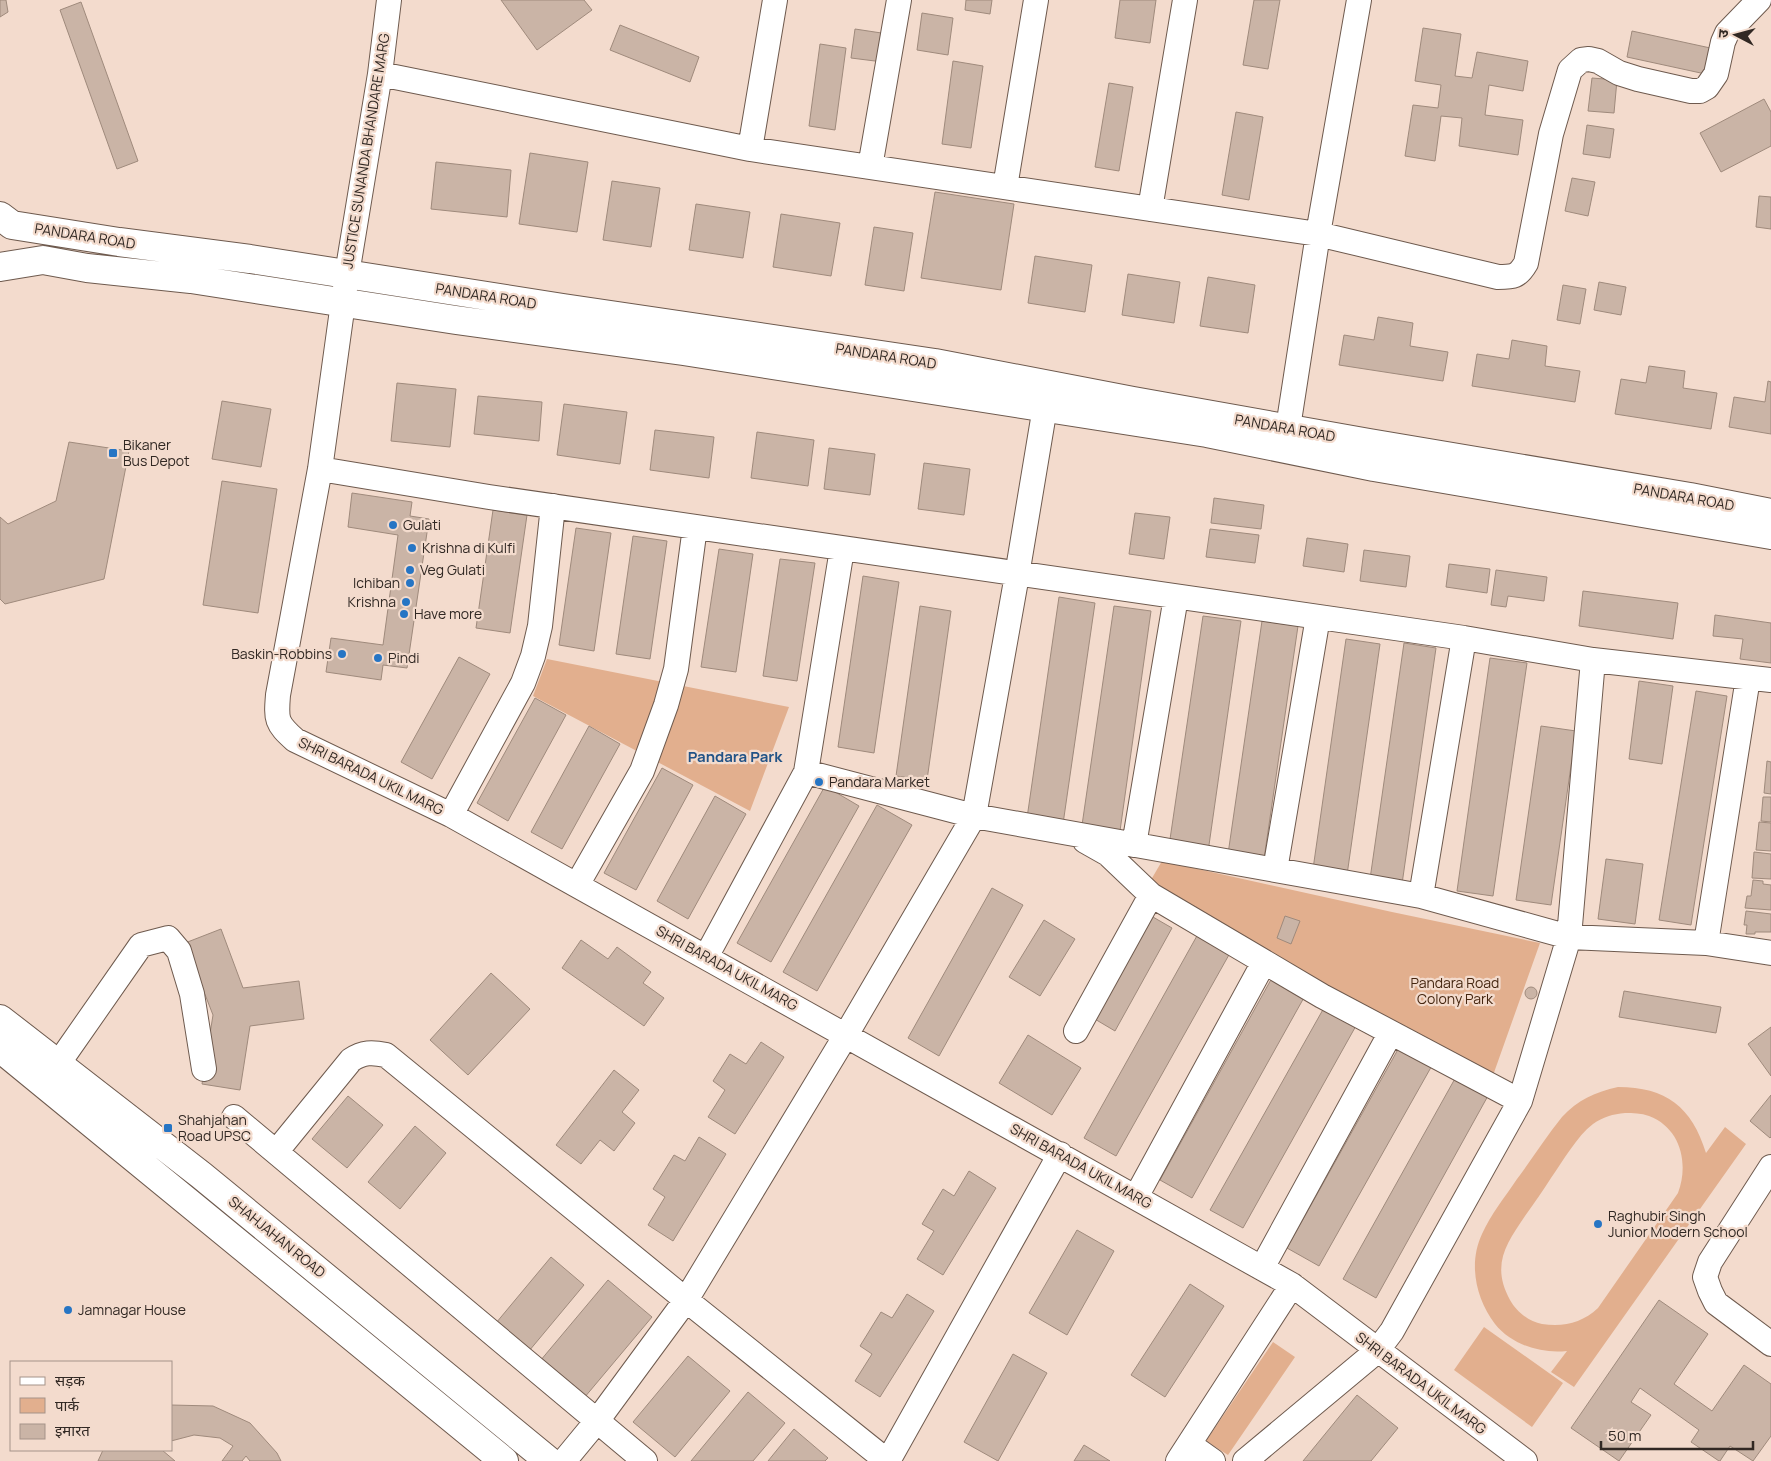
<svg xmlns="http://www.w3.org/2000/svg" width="1771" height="1461" viewBox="0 0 1771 1461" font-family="Manrope,'Noto Sans Devanagari',sans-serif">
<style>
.green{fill:#e2af8e;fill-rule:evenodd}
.building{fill:#cab4a6;stroke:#9f8a7c}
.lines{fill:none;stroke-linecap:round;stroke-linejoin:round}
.minor-casing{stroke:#6e5a4e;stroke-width:26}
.secondary-casing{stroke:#6e5a4e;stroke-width:30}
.minor{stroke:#fff;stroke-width:24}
.secondary{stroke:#fff;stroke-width:28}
.poi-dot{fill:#2675c4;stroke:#f3dbcd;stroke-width:2}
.labels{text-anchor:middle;stroke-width:4.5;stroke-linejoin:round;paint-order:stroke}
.street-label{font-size:14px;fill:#312823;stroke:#f3dbcd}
.poi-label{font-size:14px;fill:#312823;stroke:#f3dbcd;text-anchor:start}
.park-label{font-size:14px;fill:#452610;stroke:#f3dbcd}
.neighbourhood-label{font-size:15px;font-weight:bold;fill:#225386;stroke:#f3dbcd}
</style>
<rect width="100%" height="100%" fill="#f3dbcd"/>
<!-- green -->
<path class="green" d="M547,659L789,707L750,811L533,696Z
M1162,861L1392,912L1540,943L1491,1081L1148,885Z
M1618,1087C1666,1087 1692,1107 1706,1153L1725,1127L1746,1144L1574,1387L1551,1372L1567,1351C1541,1354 1512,1345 1495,1324C1476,1299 1468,1264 1482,1234C1491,1214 1505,1197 1517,1179C1532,1159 1546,1137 1562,1117C1578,1100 1595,1092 1618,1087ZM1625,1113C1633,1113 1641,1113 1649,1116C1681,1128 1689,1164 1678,1193L1598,1308C1582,1323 1564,1327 1542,1324C1529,1322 1516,1311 1510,1300C1491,1265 1506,1244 1525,1216C1534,1203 1543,1191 1551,1178C1563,1161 1577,1136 1593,1124C1603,1117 1613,1114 1625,1113Z
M1484,1327L1563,1383L1532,1427L1454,1370Z
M1273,1342L1295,1357L1228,1455L1206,1441Z"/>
<!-- building -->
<path class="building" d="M0,0H6L8,12L0,17Z
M501,0H584L592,10L537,50Z
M966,0H992L990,14L965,10Z
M1120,0H1156L1150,43L1115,38Z
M1254,0H1280L1268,69L1243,65Z
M81,2L138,161L117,169L60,10Z
M922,13L953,18L948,55L917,50Z
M620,25L699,57L690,82L610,50Z
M1423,28L1461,34L1455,76L1472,78L1477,52L1528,61L1523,91L1489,85L1485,115L1523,120L1518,155L1459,146L1462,118L1441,116L1435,161L1405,156L1413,105L1438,108L1441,85L1415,81Z
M855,29L888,34L883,62L851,58Z
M1632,31L1715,49L1710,75L1627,57Z
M820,44L846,48L835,130L809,126Z
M953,61L983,66L971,148L942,144Z
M1592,78L1617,80L1614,113L1588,111Z
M1109,83L1133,87L1119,171L1095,167Z
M1764,99L1771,112V146L1721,172L1700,133Z
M1236,112L1263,117L1249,200L1222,195Z
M1587,125L1614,129L1610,158L1583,154Z
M530,153L588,162L577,232L519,224Z
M436,162L511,170L507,217L431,209Z
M1572,178L1595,182L1588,216L1565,211Z
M612,181L660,188L651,247L603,240Z
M935,192L1014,204L1001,290L921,278Z
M1759,196L1771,197V229L1756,227Z
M696,204L750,212L743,258L689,250Z
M781,214L840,223L831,276L773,267Z
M874,227L913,233L904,291L865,285Z
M1035,256L1092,265L1085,312L1028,303Z
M1128,274L1180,282L1174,323L1122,315Z
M1208,277L1255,285L1248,333L1200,326Z
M1599,282L1626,287L1621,315L1594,310Z
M1563,285L1586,289L1580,324L1557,320Z
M1378,317L1413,323L1410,346L1448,352L1443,381L1339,365L1344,335L1374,340Z
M1512,340L1547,346L1545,366L1580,371L1575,402L1472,386L1477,354L1509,359Z
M1649,366L1685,371L1683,388L1717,393L1711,429L1615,414L1621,379L1646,383Z
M1768,381L1771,382V434L1729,427L1734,397L1765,402Z
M397,383L456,389L450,447L391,441Z
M478,396L542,402L539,441L474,434Z
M222,401L271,409L261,467L212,459Z
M564,404L627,412L620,464L557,455Z
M655,430L714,437L709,478L650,470Z
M757,432L814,440L808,486L751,478Z
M69,442L129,451L104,579L5,604L0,599V517L8,524L56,501Z
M829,448L875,454L870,495L824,489Z
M924,463L970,469L964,515L918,509Z
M222,481L277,489L258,613L203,605Z
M352,493L412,502L410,516L429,519L407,668L383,665L381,680L326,672L331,638L383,645L398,535L348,527Z
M1214,498L1264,505L1261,529L1211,523Z
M493,510L527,515L510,633L476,628Z
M1135,513L1170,517L1164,559L1129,554Z
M576,528L611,533L594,651L559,645Z
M1210,529L1259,535L1255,563L1206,557Z
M633,536L667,541L650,659L616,654Z
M1307,538L1348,544L1344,572L1303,566Z
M719,549L753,554L736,672L701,667Z
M1364,550L1410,556L1406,587L1360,581Z
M780,559L815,563L797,681L763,676Z
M1449,564L1490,569L1487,593L1446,587Z
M1496,570L1547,577L1544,601L1508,596L1506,607L1491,605Z
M863,576L899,582L874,753L838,747Z
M1583,591L1678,603L1673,639L1579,626Z
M1059,597L1095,603L1063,824L1027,818Z
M920,606L951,611L927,780L896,776Z
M1114,606L1151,611L1119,838L1081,832Z
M1715,615L1771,623V663L1740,659L1743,639L1713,636Z
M1203,616L1241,621L1208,852L1169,846Z
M1262,621L1298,626L1264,859L1228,854Z
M1346,639L1380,644L1347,875L1313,869Z
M1404,643L1436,648L1402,884L1370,879Z
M459,657L490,674L432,779L401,762Z
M1490,658L1527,663L1493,896L1457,891Z
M1639,681L1673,686L1662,764L1629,759Z
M1696,691L1727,696L1691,925L1659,920Z
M535,698L566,715L508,821L477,803Z
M589,726L620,744L562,849L531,832Z
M1541,726L1576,731L1551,905L1516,900Z
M1767,761L1771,762V794L1764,793Z
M662,768L693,785L636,890L604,873Z
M825,786L859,806L771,962L737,943Z
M715,796L746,814L688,919L657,901Z
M1763,797H1771V822L1761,821Z
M877,805L912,825L817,991L783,972Z
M1759,822L1771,823V851L1756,850Z
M1754,852L1771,854V879L1752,878Z
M1606,859L1643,864L1635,924L1598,919Z
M1753,880L1763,881V884L1771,885V910L1745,908L1747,896H1751Z
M992,888L1023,905L939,1056L908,1038Z
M1746,911L1771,914V932H1755V934H1746L1747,925H1744Z
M1146,913L1172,928L1115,1031L1088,1015Z
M1285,916L1300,921L1291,944L1277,938Z
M1044,920L1075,939L1040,996L1009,977Z
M221,929L243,988L299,981L304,1019L250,1026L240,1090L202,1084L213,1015L185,943Z
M1198,934L1230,953L1116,1156L1084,1138Z
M581,940L608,959L617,947L651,972L643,983L664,998L644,1026L562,968Z
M491,973L530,1009L468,1075L430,1040Z
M1273,976L1306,994L1192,1198L1160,1180Z
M1525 993a6 6 0 1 1 12 0a6 6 0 1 1-12 0Z
M1624,991L1721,1007L1716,1033L1619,1017Z
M1325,1006L1357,1024L1243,1228L1210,1210Z
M1771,1027V1076L1748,1044Z
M1028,1035L1081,1068L1052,1115L999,1083Z
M761,1042L784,1057L735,1134L708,1117L725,1090L713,1081L730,1054L746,1064Z
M1401,1044L1434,1062L1319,1266L1287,1248Z
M614,1070L639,1090L622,1112L635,1123L614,1151L600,1140L581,1164L556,1145Z
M1457,1075L1489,1094L1376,1298L1343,1279Z
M1771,1095V1137L1770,1138L1750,1121Z
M348,1096L383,1125L347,1168L312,1139Z
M415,1126L446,1153L400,1209L368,1182Z
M699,1137L726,1154L673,1241L648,1225L665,1197L653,1189L674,1155L685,1161Z
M969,1171L996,1188L943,1275L917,1259L934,1231L922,1224L943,1189L954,1196Z
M1077,1230L1114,1251L1067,1335L1029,1313Z
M551,1257L584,1285L529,1351L496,1323Z
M608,1280L652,1317L579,1404L535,1367Z
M1190,1284L1224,1306L1165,1397L1131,1375Z
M907,1294L934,1311L880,1397L855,1381L872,1354L860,1346L881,1312L892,1318Z
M1659,1300L1708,1334L1674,1384L1712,1411L1744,1365L1771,1384V1436L1753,1461L1730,1446L1720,1461H1719L1691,1442L1699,1430L1640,1388L1631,1402L1651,1415L1619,1461L1571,1428Z
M1013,1354L1047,1373L998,1461L964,1442Z
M688,1356L730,1391L675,1457L633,1422Z
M748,1392L785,1423L753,1461H691Z
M1357,1395L1398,1428L1371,1461H1303Z
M171,1405L213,1406L250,1423L277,1453L281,1461H250L246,1456L242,1461H222L233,1446L220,1438L194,1435L171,1441Z
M794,1429L828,1458L825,1461H768Z
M1084,1445L1110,1461H1074Z
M103,1450H162L175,1461H98Z"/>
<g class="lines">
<!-- minor casing -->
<g class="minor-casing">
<path id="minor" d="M389,0L380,74L347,274L320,469L278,695C276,720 276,723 295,740L451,815L1292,1285L1525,1461
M380,74L750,149L1318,234L1498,277C1513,277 1518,277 1526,263L1551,134L1570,70L1581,60L1589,59L1598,61L1619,73L1638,79L1691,91H1700L1707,87L1716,74L1723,42L1727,33L1759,0
M750,149L775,0
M870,167L899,0
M1005,187L1036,0
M1150,209L1185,0
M1285,447L1318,234L1359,0
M320,469L489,497L1464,638L1593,660L1771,680
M806,772L974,816L1421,896L1569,937L1706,943L1771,953
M451,815L523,683L533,656L540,626L553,506
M1085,841L1108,854L1151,895L1322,996L1520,1101
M1134,845L1176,597
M1275,870L1318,617
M577,885L642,771L666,705L676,669L695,527
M1421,896L1464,638
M1706,943L1748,678
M706,957L806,772L842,549
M1076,1031L1151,895
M58,1064L141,945L168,938L179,951L192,994L204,1069
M234,1117L645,1461
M276,1152L351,1060C363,1052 372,1052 386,1055L686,1300L887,1461
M1771,1167L1710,1262L1705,1277L1710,1291L1716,1303L1771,1344
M1136,1197L1264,962
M1262,1268L1390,1034
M1189,1444L1213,1461
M564,1461L597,1421L686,1300L846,1035L974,816L1017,575L1045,407
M888,1461L1060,1154
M1178,1461L1292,1285
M1245,1461L1377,1351L1392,1331L1520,1101L1569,937L1593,660"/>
</g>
<!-- secondary casing -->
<g class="secondary-casing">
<path id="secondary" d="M0,216L12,225L119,242L250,259L563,308L935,363L1133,401L1369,443L1690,497L1771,513
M0,267L43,260L87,268L191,279L456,320L683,351L1207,433L1374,467L1771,535
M0,1019L201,1175L549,1461
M0,1048L504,1461"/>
</g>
<!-- minor -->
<use href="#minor" class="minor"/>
<!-- secondary -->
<use href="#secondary" class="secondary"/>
</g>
<!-- markers -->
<g class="poi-dot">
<rect x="108" y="448" width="10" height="10" rx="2.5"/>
<circle cx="393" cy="525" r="5"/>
<circle cx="412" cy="548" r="5"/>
<circle cx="410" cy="570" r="5"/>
<circle cx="410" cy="583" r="5"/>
<circle cx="406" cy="602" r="5"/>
<circle cx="404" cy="614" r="5"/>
<circle cx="342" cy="654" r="5"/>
<circle cx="378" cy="658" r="5"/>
<circle cx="819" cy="782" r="5"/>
<rect x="163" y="1123" width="10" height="10" rx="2.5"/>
<circle cx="1598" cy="1224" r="5"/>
<circle cx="68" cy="1310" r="5"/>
</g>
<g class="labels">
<!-- street labels -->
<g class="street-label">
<text transform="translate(366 151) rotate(-81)" y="5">JUSTICE SUNANDA BHANDARE MARG</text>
<text transform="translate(85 236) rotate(9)" y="5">PANDARA ROAD</text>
<text transform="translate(486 296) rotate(9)" y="5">PANDARA ROAD</text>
<text transform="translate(886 356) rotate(9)" y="5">PANDARA ROAD</text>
<text transform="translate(1285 428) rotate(10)" y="5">PANDARA ROAD</text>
<text transform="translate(1684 497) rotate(10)" y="5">PANDARA ROAD</text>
<text transform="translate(371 776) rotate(26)" y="5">SHRI BARADA UKIL MARG</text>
<text transform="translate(727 968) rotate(29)" y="5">SHRI BARADA UKIL MARG</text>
<text transform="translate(1081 1166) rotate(29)" y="5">SHRI BARADA UKIL MARG</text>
<text transform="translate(277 1237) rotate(39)" y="5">SHAHJAHAN ROAD</text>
<text transform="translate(1421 1383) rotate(37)" y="5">SHRI BARADA UKIL MARG</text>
</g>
<!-- poi labels -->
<g class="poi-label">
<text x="123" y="450">Bikaner<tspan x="123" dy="16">Bus Depot</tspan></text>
<text x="403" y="530">Gulati</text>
<text x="422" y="553">Krishna di Kulfi</text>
<text x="420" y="575">Veg Gulati</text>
<text x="400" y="588" text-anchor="end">Ichiban</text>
<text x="396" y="607" text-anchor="end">Krishna</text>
<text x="414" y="619">Have more</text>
<text x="332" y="659" text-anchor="end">Baskin-Robbins</text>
<text x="388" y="663">Pindi</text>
<text x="829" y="787">Pandara Market</text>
<text x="178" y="1125">Shahjahan<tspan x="178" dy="16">Road UPSC</tspan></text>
<text x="1608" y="1221">Raghubir Singh<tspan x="1608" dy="16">Junior Modern School</tspan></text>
<text x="78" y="1315">Jamnagar House</text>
</g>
<!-- park labels -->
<g class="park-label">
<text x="1455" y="988">Pandara Road<tspan x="1455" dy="16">Colony Park</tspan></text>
</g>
<!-- neighbourhood labels -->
<g class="neighbourhood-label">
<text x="735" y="762">Pandara Park</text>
</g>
</g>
<!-- legend -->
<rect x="10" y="1361" width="162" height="90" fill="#f3dbcd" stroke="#a59389"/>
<rect x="20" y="1377" width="25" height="8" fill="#ffffff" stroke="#a59389"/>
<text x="55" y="1386" font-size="15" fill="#312823">सड़क</text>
<rect x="20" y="1398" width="25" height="15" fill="#e2af8e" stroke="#a59389"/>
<text x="55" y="1411" font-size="15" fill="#312823">पार्क</text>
<rect x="20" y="1424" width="25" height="15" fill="#cab4a6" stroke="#a59389"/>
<text x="55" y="1436" font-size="15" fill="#312823">इमारत</text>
<!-- north arrow -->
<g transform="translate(1736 35) rotate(276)" stroke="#f3dbcd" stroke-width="4" paint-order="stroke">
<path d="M0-4L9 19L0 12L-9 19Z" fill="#312823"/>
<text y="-8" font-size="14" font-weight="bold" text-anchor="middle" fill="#312823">उ</text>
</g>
<!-- scale -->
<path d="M1601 1441v8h152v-8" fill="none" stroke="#312823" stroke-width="2.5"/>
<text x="1608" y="1441" font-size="15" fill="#312823" stroke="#f3dbcd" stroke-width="4" paint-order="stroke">50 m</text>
</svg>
